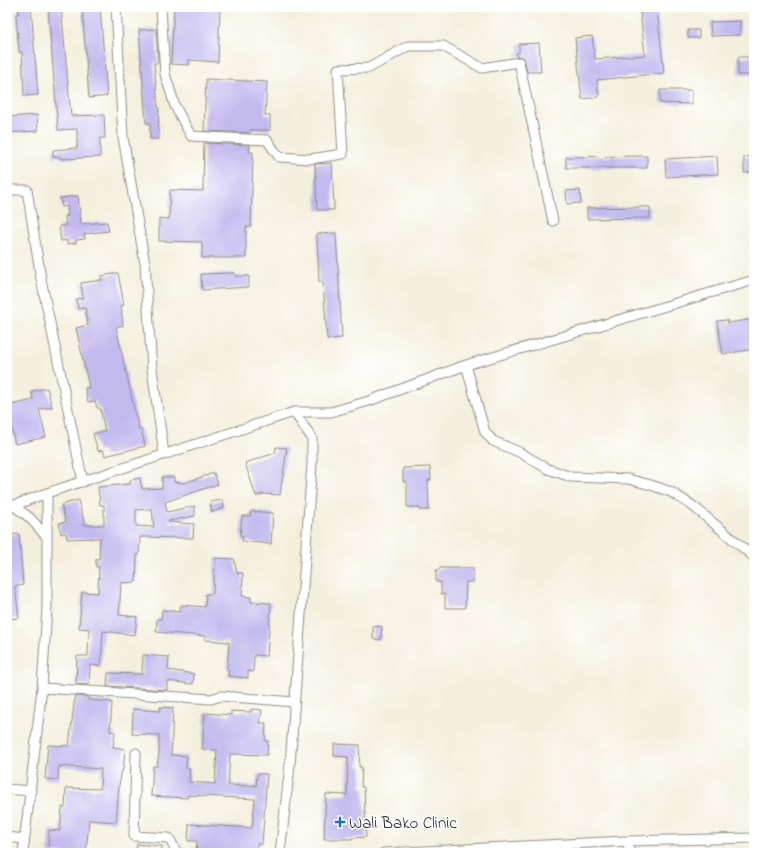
<svg xmlns="http://www.w3.org/2000/svg" width="761" height="860" viewBox="0 0 761 860" font-family="'Indie Flower',sans-serif">
<style>
.building{fill:#c2b9ee;fill-rule:evenodd}
.lines{fill:none;stroke-linecap:round;stroke-linejoin:round}
.street-casing{stroke:#908d84;stroke-width:11}
.street{stroke:#fff;stroke-width:9}
.poi-dot{fill:#1f6fb2;stroke:#fff;stroke-width:1.5}
.labels{text-anchor:middle;stroke-width:3;stroke-linejoin:round;paint-order:stroke}
.poi-label{font-size:17px;fill:#2b2b2b;stroke:#fff;text-anchor:start}
</style>
<rect width="100%" height="100%" fill="#fff"/>
<filter id="ink" filterUnits="userSpaceOnUse"><feTurbulence type="fractalNoise" baseFrequency=".025" numOctaves="2"/><feDisplacementMap in="SourceGraphic" scale="8" xChannelSelector="R" yChannelSelector="G"/><feConvolveMatrix kernelMatrix="1 2 1 2 8 2 1 2 1" color-interpolation-filters="sRGB"/></filter>
<filter id="wash" filterUnits="userSpaceOnUse"><feTurbulence type="fractalNoise" baseFrequency=".012" numOctaves="4" result="noise"/><feDisplacementMap in="SourceGraphic" scale="16" xChannelSelector="R" yChannelSelector="G"/><feGaussianBlur stdDeviation="0.9" result="paint"/><feColorMatrix in="noise" values="0 0 0 0 0 0 0 0 0 0 0 0 0 0 0 0 0 1.4 0 .05"/><feComposite in="paint" operator="in"/></filter>
<g filter="url(#wash)">
<rect width="100%" height="100%" fill="#f4efdd"/>
<g id="blocks">
<!-- building -->
<path class="building" d="M18,7H31L38,95L24,96L22,52H19L16,14H19Z
M48,7H61L71,116L104,115L105,138H100V157L61,159V157H53V150L77,148V129L58,130Z
M82,7H100L107,96L89,98Z
M174,7H220L218,62L189,60V65L171,64Z
M657,10L664,73L597,80L599,97L582,99L575,38L592,36L595,59L645,55L640,12Z
M740,21V35L711,36L710,22Z
M156,29L158,63H154L158,107H159L158,139H150V123H146L139,30Z
M688,30H699V38H688Z
M539,43L541,72H527L524,58L516,56V53H519V44Z
M738,57H754V75H738Z
M206,79L267,82L265,115H270V130H250V133L204,131Z
M660,90H692V104L660,103Z
M37,115L38,131L7,133V117Z
M204,143L250,145L249,152H253L251,227H246V258H202V242L159,241V218L169,219L170,190L203,191Z
M647,156V168H566V157Z
M717,156L718,174L666,177L665,159Z
M754,156V172L744,173V157Z
M332,163L334,210H317L315,164Z
M580,190L581,203L567,204L566,191Z
M78,196L81,224L107,222L109,231L84,234L85,239L76,240V243L67,244V240L61,241L59,226H66L65,216H68L67,206L62,207L60,198Z
M641,207H650V218L587,219V208Z
M336,233L342,338L327,339L323,282H319L317,234Z
M118,273L124,305L121,306L123,325L116,327L139,430L141,429L145,446L105,456L103,450L98,451L93,434L105,431L100,408H97L95,401L88,402L85,388L89,387L76,328L88,325L85,308L78,309L76,299L83,298L81,283L102,280L101,276Z
M235,273V276H249V287L202,290L201,274Z
M754,319V349L723,354L717,321L727,320L728,323Z
M47,388L52,407L39,409L46,437L15,444L7,406L33,400L32,391Z
M276,447L287,448L280,495L263,494L256,496L245,463L275,453Z
M430,467L431,480H428L429,510H419V507H407V482H403V468Z
M214,473L218,484L165,502L167,512L195,506V516L168,521V522L194,524L193,538L140,537L139,555H137L136,582L121,583L119,615L137,617L135,635L103,631L101,666L90,665L89,685L76,684L77,656H88L89,629L79,628L82,592L98,593L99,567H96V559H99L100,538L67,539L66,533L61,534L59,523L66,522L61,505L78,500L85,525H102L104,524V505H100L98,487L130,484V480L140,478L142,489L162,488V477H174V482L184,483ZM152,509L154,527L136,526V510Z
M222,500L224,508L212,512L210,502Z
M251,511L273,513L271,544L242,541L243,536H240L242,516H250Z
M19,534L23,585L15,586L19,618L7,619V535Z
M215,558L234,559L237,573H243L242,596L251,597V602L271,603L267,656L254,655L253,672L248,671V678L228,676L229,670L227,669L229,642L205,640V636L156,632L157,619H161L162,610L180,612L181,605L205,607L206,594H213Z
M439,568H473V582H466L465,608H445V594H441V582H436V570H439Z
M373,626L382,627L381,640L373,639Z
M143,655L169,657L168,670L194,674L193,684L167,681V690L107,686L108,673L142,674Z
M75,696L88,697V700L112,702L110,731L115,732L113,747L125,749L123,770H122L119,785L116,822L89,820L86,853H48L49,830L60,831L62,807L65,808L66,788L100,789L101,769L59,766L58,780L45,779L48,745L69,746Z
M160,707L173,708L171,755L187,756L186,768L190,769L189,782L215,784L217,750L202,749L205,713L231,715V711L251,712V709L262,710L260,723H266L265,741H268L267,755L230,754L228,785L256,786L257,774H267L262,844H257L256,853H196L197,841H188L189,824L252,828L255,799L188,795L187,798L151,796L153,766H157L159,753V735L132,734L133,709L160,711Z
M334,744L360,745L359,767H362L361,787H364L366,837L352,838V839H324L326,794L347,795L348,757L334,756Z
M137,844L162,846V853H136Z"/>
</g>
</g>
<g filter="url(#ink)">
<use href="#blocks" fill-opacity="0" stroke="#908d84" stroke-width="1"/>
<g class="lines">
<!-- street casing -->
<g class="street-casing">
<path id="street" d="M116,7L123,137L145,264L152,369L164,454
M161,7L165,74L175,106L191,136L267,140L279,157L310,159L343,154L338,69L369,68L408,46H443L482,68L519,62L553,221
M7,190H27L41,279L83,482
M466,365L485,432L493,441L519,452L548,469L571,477L628,479L651,485L671,492L693,506L754,557
M14,506L30,518L46,536
M7,508L47,493L294,412H331L369,401L466,365L754,280
M42,688L211,699L221,696L294,702
M136,753L134,836L169,838L177,853
M7,789L31,791
M7,837L24,839
M627,841L630,853
M23,853L42,688L47,608V493
M280,853L290,765L312,464V438L294,412
M384,853L627,841L754,838"/>
</g>
<!-- street -->
<use href="#street" class="street"/>
</g>
</g>
<!-- markers -->
<path class="poi-dot" d="M338 816h4v4h4v4h-4v4h-4v-4h-4v-4h4z"/>
<g class="labels">
<!-- poi labels -->
<g class="poi-label">
<text x="349" y="828">Wali Bako Clinic</text>
</g>
</g>
<!-- margin -->
<rect width="761" height="860" fill="none" stroke="#fff" stroke-width="24"/>
</svg>
